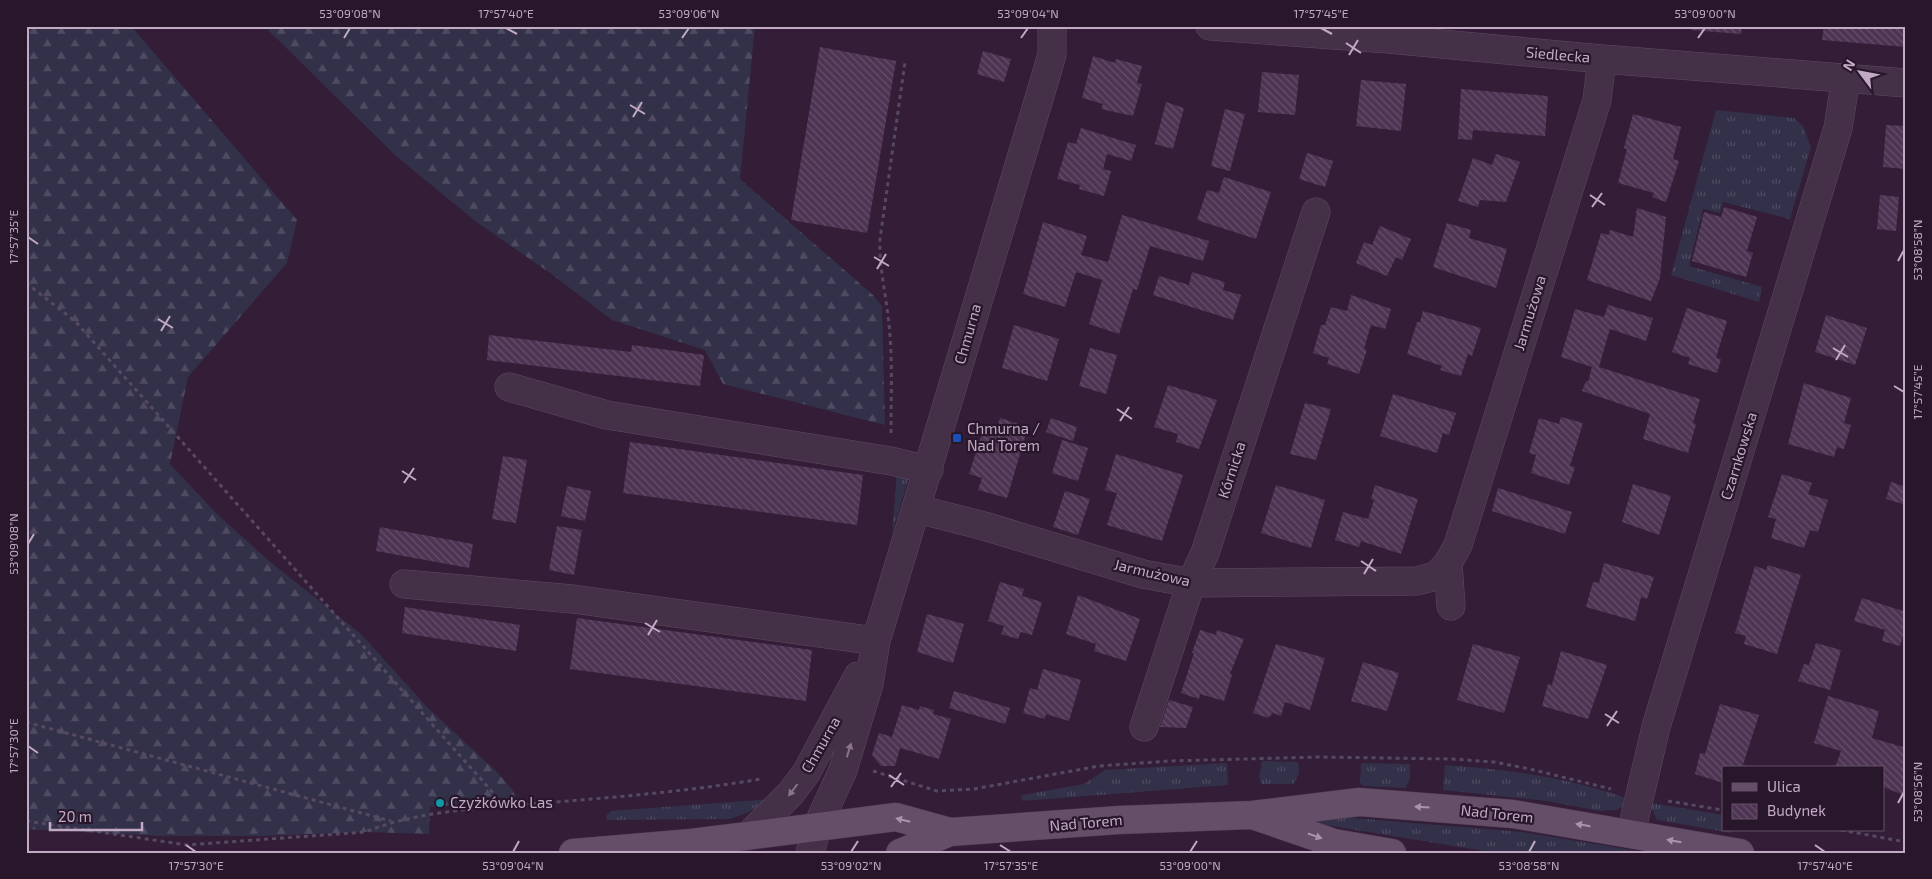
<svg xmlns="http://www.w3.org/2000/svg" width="1932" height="879" viewBox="0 0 1932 879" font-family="'Exo 2',sans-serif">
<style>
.grass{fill:url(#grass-tufts)}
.forest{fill:url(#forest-firs)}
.building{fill:url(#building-back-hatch)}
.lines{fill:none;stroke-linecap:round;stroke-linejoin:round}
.minor-casing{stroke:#5f4b62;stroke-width:29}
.major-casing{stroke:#4d3a50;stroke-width:29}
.path{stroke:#554963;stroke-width:3;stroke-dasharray:4 4;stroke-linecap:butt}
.minor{stroke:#443147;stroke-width:28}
.major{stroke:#644e68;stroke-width:28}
.oneway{fill:#89748c}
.oneway2{fill:#aa93ae}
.ticks{fill:none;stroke:#c2aac5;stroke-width:2}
.transit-dot{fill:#1a4fb4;stroke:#28162b;stroke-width:2}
.culture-dot{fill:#0f9aa8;stroke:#28162b;stroke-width:2}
.labels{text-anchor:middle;stroke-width:4.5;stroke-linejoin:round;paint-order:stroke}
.street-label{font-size:15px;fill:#c2aac5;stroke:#28162b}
.poi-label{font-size:15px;fill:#c2aac5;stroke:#28162b;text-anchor:start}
.neatline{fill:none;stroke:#c2aac5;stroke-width:2}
.ticks-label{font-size:12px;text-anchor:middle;fill:#c2aac5}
</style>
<defs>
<pattern id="grass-tufts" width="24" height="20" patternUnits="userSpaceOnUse" patternTransform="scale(1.25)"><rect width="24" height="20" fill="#333049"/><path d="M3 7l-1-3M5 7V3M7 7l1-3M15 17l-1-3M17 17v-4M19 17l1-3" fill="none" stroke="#4f4b62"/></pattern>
<pattern id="forest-firs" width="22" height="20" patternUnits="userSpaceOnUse" patternTransform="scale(1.25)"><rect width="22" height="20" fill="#333049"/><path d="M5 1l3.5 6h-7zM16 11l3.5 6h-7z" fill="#4f4b62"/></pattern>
<pattern id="building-back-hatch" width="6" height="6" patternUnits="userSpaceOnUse" patternTransform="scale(1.25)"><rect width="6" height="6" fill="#4e3453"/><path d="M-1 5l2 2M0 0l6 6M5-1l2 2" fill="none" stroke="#664f6a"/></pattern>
</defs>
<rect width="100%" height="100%" fill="#331d37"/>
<!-- grass -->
<path class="grass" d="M1716,110L1794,118L1803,126L1811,147L1790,219L1723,202L1720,213L1703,209L1689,266L1762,287L1759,302L1671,275Z
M897,470L908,480L892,534Z
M1262,761L1298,762C1300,771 1299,777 1293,784H1261L1259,777Z
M1227,763L1228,785L1023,801L1021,797L1022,795L1084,784L1105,770Z
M1361,763L1410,764V779L1405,788L1364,786L1360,783Z
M1445,765C1505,769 1564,777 1621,796L1625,799L1624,806L1616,810L1599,811L1547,801L1443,790Z
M769,799L749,812L730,819L607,820L606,816L611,811Z
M1652,803L1723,815V830H1732V833L1657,820L1651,807Z
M1341,817L1522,832L1650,853H1497L1319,824L1315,820Z"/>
<!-- forest -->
<path class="forest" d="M26,26H131L297,220L287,263L188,377L170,464L217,514L269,561L361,634L427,707L496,771L512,789L517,800L430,807L429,834L365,832L263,836H159L26,829Z
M264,26H755L740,179L873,295L882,306L885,425L723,384L705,350L612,320L550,273L475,221L395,155Z"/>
<!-- building -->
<path class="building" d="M1692,26H1742L1741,34L1691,30Z
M1824,26H1906V47L1822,40Z
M820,47L896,61L867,233L791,220Z
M983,51L1011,59L1004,82L977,74Z
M1093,56L1115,63L1116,59L1142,66L1137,83L1142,84L1133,116L1101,109L1103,104L1082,98Z
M1262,72L1299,75L1295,115L1258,112Z
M1361,80L1406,84L1401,131L1356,126Z
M1461,89L1548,96L1545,136L1473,130L1472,140L1458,139Z
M1166,102L1184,108L1173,149L1155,144Z
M1225,109L1245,114L1230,171L1211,166Z
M1633,114L1681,127L1673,159L1679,161L1666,202L1652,197L1654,193L1618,183L1627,149L1624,148Z
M1886,125L1906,126V169L1883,167Z
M1081,128L1136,145L1131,161L1107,154L1103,169L1111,171L1104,196L1079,189L1080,185L1057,179L1068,142L1076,144Z
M1307,153L1333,161L1325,187L1299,179Z
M1496,154L1520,162L1506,202L1480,200L1478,207L1458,201L1473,158L1492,165Z
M1224,177L1271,192L1256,239L1197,220L1207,190L1219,193Z
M1880,195L1899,197L1896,231L1877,229Z
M1724,207L1757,217L1747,251L1753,253L1746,277L1692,261L1704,212L1721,217Z
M1637,208L1666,217L1660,278L1651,301L1587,280L1601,233L1609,235L1610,230L1633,237Z
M1122,215L1209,241L1203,261L1150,246L1137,290L1133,289L1119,334L1089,324L1102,280L1076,272L1065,307L1023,294L1043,222L1087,236L1081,255L1108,262Z
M1447,223L1471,230L1469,238L1507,249L1496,288L1433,267Z
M1380,226L1411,239L1402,260L1396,257L1387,276L1356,263L1364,242L1372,245Z
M1192,272L1225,282L1223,290L1241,295L1233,320L1153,295L1159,276L1189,285Z
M1351,295L1391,309L1385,329L1371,325L1364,349L1367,350L1359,374L1327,364L1329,358L1313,353L1321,325H1325L1331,307L1347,311Z
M1608,305L1653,318L1646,341L1610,329L1599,367L1700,399L1693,423L1696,424L1688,453L1643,439L1650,414L1582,391L1586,381L1588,382L1592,367L1561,357L1575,309L1604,317Z
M1687,308L1727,321L1716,358L1721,359L1717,373L1688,364L1690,358L1672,352Z
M1423,311L1481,328L1472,356L1468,354L1461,376L1440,370L1442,366L1407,354L1417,322H1420Z
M1826,315L1867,328L1855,365L1815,352Z
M1014,325L1059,339L1047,381L1002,368Z
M489,335L631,352L632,345L704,355L700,386L487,360Z
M1090,348L1117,355L1106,394L1079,386Z
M1804,383L1851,398L1844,423L1851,425L1844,449L1837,447L1834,457L1788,444Z
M1168,385L1217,400L1199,449L1176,442L1178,434L1154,427Z
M1393,394L1456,413L1449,435L1443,433L1437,453L1380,436Z
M1305,403L1331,409L1316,460L1290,454Z
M1561,417L1583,423L1570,466L1575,467L1569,485L1531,473L1536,455L1529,453L1539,418L1559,424Z
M1000,418L1028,427L1007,498L978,490L982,478L969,474L984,427L996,431Z
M1051,418L1077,427L1073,441L1046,432Z
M1062,440L1088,448L1078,481L1052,473Z
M630,442L863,475L857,525L623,493Z
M1116,454L1183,475L1162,541L1107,525L1117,493L1105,490Z
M503,456L527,460L516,523L492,519Z
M1782,474L1812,483L1808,494L1828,500L1818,532L1810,530L1804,548L1771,538L1776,519L1768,517Z
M1891,482L1906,487V505L1886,499Z
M1633,484L1671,496L1659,535L1622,522Z
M1276,485L1325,500L1311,548L1261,533Z
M1375,485L1418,499L1401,554L1361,541L1359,547L1335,540L1343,512L1368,519L1374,500L1371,499Z
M567,486L591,491L585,521L561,516Z
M1498,488L1572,512L1565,534L1492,511Z
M1065,491L1090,499L1078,535L1053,527Z
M557,526L582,530L574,575L549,570Z
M380,527L473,544L469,568L376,551Z
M1604,563L1654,577L1647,599L1641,597L1635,621L1586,607L1593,582L1599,583Z
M1768,565L1801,575L1777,654L1744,644L1746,636L1735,633L1755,566L1766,570Z
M1000,582L1024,589L1022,596L1042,602L1032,635L1021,632L1018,639L1001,634L1004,626L988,621Z
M1078,595L1140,619L1126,661L1094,651L1096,644L1066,634Z
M1862,598L1906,612V637L1903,636L1900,646L1882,641L1885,630L1854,621Z
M405,607L520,625L516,651L402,633Z
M927,614L964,624L953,663L917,652Z
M577,618L812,650L806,701L570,669Z
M1200,630L1216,635L1217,630L1244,639L1230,674L1232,675L1224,701L1200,694L1199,699L1181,693L1194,653H1192Z
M1816,643L1841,650L1830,690L1798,681L1804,664L1809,665Z
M1276,644L1325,658L1310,710L1285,702L1281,716L1273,713L1268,718L1253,713Z
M1473,644L1520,657L1504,713L1457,700Z
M1561,651L1607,665L1588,719L1542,706L1548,684L1552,685Z
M1363,662L1399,673L1387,711L1351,701Z
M1043,669L1081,680L1069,721L1046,714L1045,719L1023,713L1030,688L1037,690Z
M954,691L1010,708L1005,724L949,708Z
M1828,696L1879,711L1872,738L1906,748V796L1883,787V768H1835L1841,751L1814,743Z
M1169,700L1193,707L1186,728L1160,727Z
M1720,704L1759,715L1743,765L1752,768H1723V783L1695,774L1700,753L1705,754Z
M902,705L919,710L920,706L934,710L933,714L951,719L939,759L900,748L895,766H881L872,755L879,733L892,737Z"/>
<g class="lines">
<!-- minor casing -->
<g class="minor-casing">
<path id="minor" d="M1210,26L1388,39L1602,59L1906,83
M509,387L607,415L891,461L929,470
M917,509L984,526L1143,574L1191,583L1417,581L1436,576L1448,563L1458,545L1597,100L1602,59
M1448,563L1451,606
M404,584L573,599L876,641
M1144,727L1191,583L1205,553L1316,212
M1631,833L1656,727L1838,128L1846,78
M748,836L791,793L806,773L858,676
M810,853L817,827L843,770L869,684L876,641L1047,72L1052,54V26"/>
</g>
<!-- major casing -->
<g class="major-casing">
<path id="major" d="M1258,817L1334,843L1392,853
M573,853L691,843L896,817L950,832L1119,820L1252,815L1359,802L1513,814L1740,853
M900,853L950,832"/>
</g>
<!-- path -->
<path class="path" d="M26,283L75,321L494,794L495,808
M891,433C891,394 893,354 888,316C885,290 879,265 880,239L905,62
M26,722L391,821
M873,771L937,791L974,789L1099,766L1169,761L1318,757L1452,759L1494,762L1530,769L1611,789
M1668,801L1723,810
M26,821L187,845L365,832C418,811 474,809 530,804C607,798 684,792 761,779
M1841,830L1906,842"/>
<!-- minor -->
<use href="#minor" class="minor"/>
<!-- major -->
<use href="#major" class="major"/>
</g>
<!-- one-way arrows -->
<defs><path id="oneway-solid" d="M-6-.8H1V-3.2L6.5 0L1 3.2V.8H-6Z" transform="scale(1.25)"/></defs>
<g class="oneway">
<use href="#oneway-solid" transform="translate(849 750) rotate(-73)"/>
<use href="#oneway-solid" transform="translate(793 790) rotate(127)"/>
</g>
<g class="oneway2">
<use href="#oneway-solid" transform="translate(1422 807) rotate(-176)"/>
<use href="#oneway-solid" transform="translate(903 820) rotate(-166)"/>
<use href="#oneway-solid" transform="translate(1583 825) rotate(-171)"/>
<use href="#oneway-solid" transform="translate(1315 836) rotate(19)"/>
<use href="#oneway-solid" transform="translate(1674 841) rotate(-170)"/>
</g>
<!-- ticks -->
<path class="ticks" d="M506,28L517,34M1321,28L1332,34M344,38L350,28M682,38L689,28M1021,38L1028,28M1698,38L1705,28M1346,43L1361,53M1349,55L1358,40M630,105L645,114M633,117L642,102M1590,195L1605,205M1592,207L1602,193M28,237L38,244M874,257L889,266M1898,261L1904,250M877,269L886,254M158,319L173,328M161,331L170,316M1833,348L1848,357M1836,360L1845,345M1894,386L1904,392M1117,409L1132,419M1120,421L1129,407M402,471L416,480M404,483L414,468M28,544L34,534M1361,561L1376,571M1364,574L1373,559M645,623L660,632M648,635L657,620M1605,714L1619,723M1607,726L1617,711M28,746L38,753M889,775L904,785M891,787L901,773M1898,803L1904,792M186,845L196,852M1000,845L1011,852M1815,845L1825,852M513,852L519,841M851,852L858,841M1190,852L1197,841M1529,852L1535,841"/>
<!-- markers -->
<rect class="transit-dot" x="952" y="433" width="10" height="10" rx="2.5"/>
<circle class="culture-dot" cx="440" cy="803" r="5"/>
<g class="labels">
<!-- street labels -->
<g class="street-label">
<text transform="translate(1558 55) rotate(5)" y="5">Siedlecka</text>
<text transform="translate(1530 313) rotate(-73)" y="5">Jarmużowa</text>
<text transform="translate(968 334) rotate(-74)" y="5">Chmurna</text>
<text transform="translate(1739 456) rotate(-73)" y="5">Czarnkowska</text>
<text transform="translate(1232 470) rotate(-72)" y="5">Kórnicka</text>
<text transform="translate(1152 573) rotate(13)" y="5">Jarmużowa</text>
<text transform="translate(821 745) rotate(-60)" y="5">Chmurna</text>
<text transform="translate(1497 814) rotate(6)" y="5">Nad Torem</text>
<text transform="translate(1086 823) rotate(-5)" y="5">Nad Torem</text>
</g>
<!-- poi labels -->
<g class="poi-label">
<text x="967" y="434">Chmurna /<tspan x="967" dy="17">Nad Torem</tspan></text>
<text x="450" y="808">Czyżkówko Las</text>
</g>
</g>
<!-- border -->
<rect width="1932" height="879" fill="none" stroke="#28162b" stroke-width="55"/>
<!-- legend -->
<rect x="1722" y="766" width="162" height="65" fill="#28162b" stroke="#665169"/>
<rect x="1732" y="783" width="25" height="8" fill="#644e68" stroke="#665169"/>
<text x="1767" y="792" font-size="15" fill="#c2aac5">Ulica</text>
<rect x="1732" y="804" width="25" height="15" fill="url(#building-back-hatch)" stroke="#665169"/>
<text x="1767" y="816" font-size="15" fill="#c2aac5">Budynek</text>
<!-- north arrow -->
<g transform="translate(1860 72) rotate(302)" stroke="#28162b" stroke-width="4" paint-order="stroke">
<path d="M0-4L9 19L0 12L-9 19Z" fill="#c2aac5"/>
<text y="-8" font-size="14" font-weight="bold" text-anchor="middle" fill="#c2aac5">N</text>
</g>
<!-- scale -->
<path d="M50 822v8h92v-8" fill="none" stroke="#c2aac5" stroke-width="2.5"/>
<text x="58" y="822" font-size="15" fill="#c2aac5" stroke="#28162b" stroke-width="4" paint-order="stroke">20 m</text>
<rect x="28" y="28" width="1876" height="824" class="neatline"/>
<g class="ticks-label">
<text x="350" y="18">53°09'08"N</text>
<text x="506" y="18">17°57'40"E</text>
<text x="689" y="18">53°09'06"N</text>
<text x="1028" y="18">53°09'04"N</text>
<text x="1321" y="18">17°57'45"E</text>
<text x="1705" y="18">53°09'00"N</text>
<text transform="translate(14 237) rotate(-90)" y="4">17°57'35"E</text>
<text transform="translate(1918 250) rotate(-90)" y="4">53°08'58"N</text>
<text transform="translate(1918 392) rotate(-90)" y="4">17°57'45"E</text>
<text transform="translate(14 544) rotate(-90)" y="4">53°09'08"N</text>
<text transform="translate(14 746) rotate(-90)" y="4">17°57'30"E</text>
<text transform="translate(1918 792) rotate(-90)" y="4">53°08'56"N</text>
<text x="196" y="870">17°57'30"E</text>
<text x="513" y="870">53°09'04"N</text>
<text x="851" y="870">53°09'02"N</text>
<text x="1011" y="870">17°57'35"E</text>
<text x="1190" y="870">53°09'00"N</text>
<text x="1529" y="870">53°08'58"N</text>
<text x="1825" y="870">17°57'40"E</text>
</g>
</svg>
